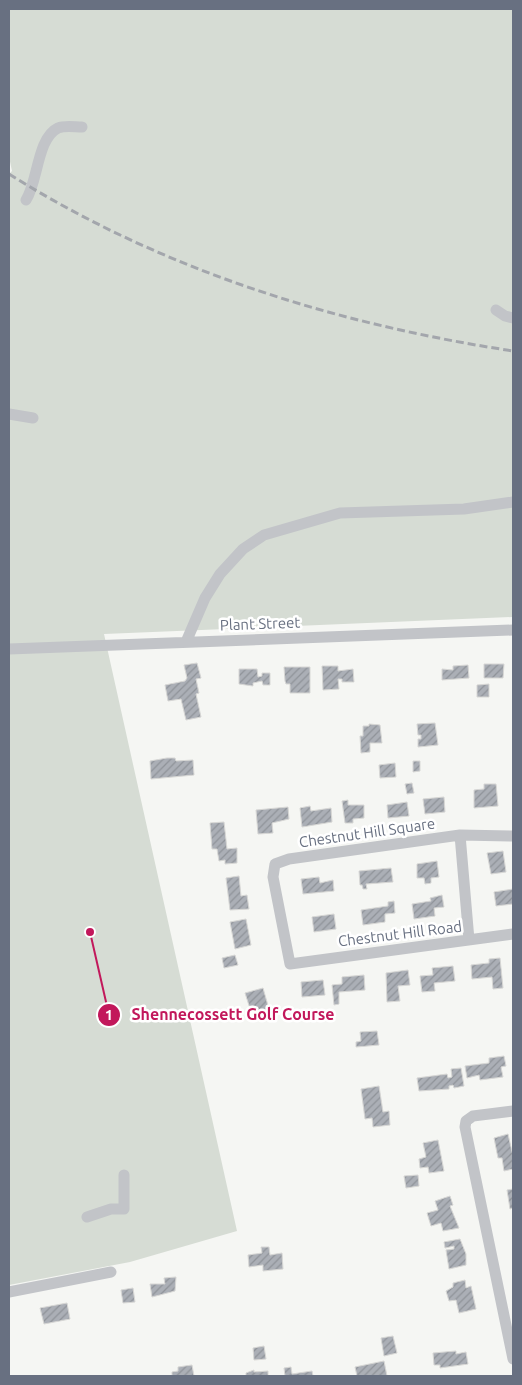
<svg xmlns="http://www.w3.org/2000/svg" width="522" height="1385" viewBox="0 0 522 1385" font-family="Ubuntu,sans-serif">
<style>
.grass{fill:#d6dcd4}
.building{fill:url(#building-hatch);stroke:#d7d7d5}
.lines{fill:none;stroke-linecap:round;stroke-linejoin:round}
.minor{stroke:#c2c4c8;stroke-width:11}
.rail{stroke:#a3a6ac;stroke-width:3;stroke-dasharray:8 4;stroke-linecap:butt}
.labels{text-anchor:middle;stroke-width:5;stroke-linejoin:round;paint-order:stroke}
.street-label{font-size:15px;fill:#687081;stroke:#fff}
.leader{fill:none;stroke:#c2185b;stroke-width:2}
.callout-dot{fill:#c2185b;stroke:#fff;stroke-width:2}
.mark-label{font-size:15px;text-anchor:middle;font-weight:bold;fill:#fff}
.callout-label{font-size:16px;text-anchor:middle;font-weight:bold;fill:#c2185b;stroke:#fff;stroke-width:5;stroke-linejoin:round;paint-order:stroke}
</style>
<defs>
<pattern id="building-hatch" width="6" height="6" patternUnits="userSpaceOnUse" patternTransform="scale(1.25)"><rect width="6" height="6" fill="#abafb6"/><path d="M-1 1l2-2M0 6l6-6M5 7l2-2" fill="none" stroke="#8f9399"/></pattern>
</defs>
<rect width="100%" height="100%" fill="#f5f6f3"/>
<!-- grass -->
<path class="grass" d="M9,9H513V617L104,634L237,1231L130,1262L9,1285V174L12,171L9,157Z"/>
<!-- building -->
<path class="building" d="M197,663L201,678L196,679L199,693L196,694L201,717L186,720L181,699L168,701L165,685L185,681L187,678L184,665Z
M484,664H504L503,678H484Z
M468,665L469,678L442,680V669L453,670V666Z
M322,666H338V671L353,669L354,682H342V679H338L339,689L323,690Z
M284,667H310V693H290V684H286L285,681Z
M239,669H257L258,677L262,676V673H270V685H263L262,681L253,683V686L239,684Z
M489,684V697H477V685Z
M435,723L438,745L418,747V739H421V735H418L417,724Z
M369,724L380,725L382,743H370V752L361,753L360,736H363V726H369Z
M167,758H175L176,761L193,760L194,775L151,779L150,761Z
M413,761H420V771L413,772Z
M395,763L396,777L380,778L379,765Z
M412,783L414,793L407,794L405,784Z
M484,784H496L498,806L474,808V790L484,789Z
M444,797L445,812L425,814L423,799Z
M348,800V805H364V818L353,819V823H345L342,801Z
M407,802L409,816L388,818L387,805Z
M310,806L311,811L331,808L332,822L302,827L300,808Z
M288,807L289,819L272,823L273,833L258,834L256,810Z
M224,822L227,849L237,848V863L225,864V860L219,861L217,849H212L210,823Z
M503,851L506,872L491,874L487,853Z
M437,861L439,877L431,878V883L425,884L424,878H417V864Z
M391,868L393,882L366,884L367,889H363L362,885H360L359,871Z
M239,876L241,896L247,895L249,909L230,910L226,878Z
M319,877L320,883L333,880L334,891L303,894L301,879Z
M513,889V904L496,906L494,892Z
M442,895L444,907L434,908L435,916L414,919L412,904L431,901L430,898Z
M394,901L395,913L385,914V922L363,925L361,910L388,906V902Z
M334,914L336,929L314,932L312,917Z
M246,919L251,945L235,949L230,922Z
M235,955L238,965L224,968L222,958Z
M500,958L503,988L493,989L492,977L472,979L471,965L489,963V959Z
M453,966L455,981L434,983L435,991L422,992L420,976L433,975L432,968Z
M408,970L410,985L398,986L400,1001L387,1002L386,973Z
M364,975L365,990L339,992V1004L334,1005L332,985L342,984V977Z
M323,980L325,995L302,997L301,982Z
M263,988L269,1009L252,1015L245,993Z
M377,1031L379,1045L356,1047V1042L361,1041L360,1032Z
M504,1056L506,1066L501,1067L503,1077L480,1080L479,1075L467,1078L465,1066L489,1063V1058Z
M461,1068L464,1086L454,1088L453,1085L449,1086V1089L419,1091L417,1078L447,1074L448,1078L452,1077L451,1069Z
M379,1086L383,1112L389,1111L390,1125L373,1127L372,1118L365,1119L361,1089Z
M508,1134L513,1156V1169L504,1171L502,1158H498L494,1138Z
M438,1140L444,1171L429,1173L428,1167L420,1168L419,1159L426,1157L423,1143Z
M418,1175L419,1186L406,1188L404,1176Z
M513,1189V1208L510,1209L507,1190Z
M450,1196L453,1205L450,1206L459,1228L443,1231L441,1223L431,1226L427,1213L438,1210L435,1201Z
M460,1239L466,1254V1265L449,1269L446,1250L454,1249V1246L445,1248L444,1242Z
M261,1247H269L270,1255L282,1253L283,1269L263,1271V1265L249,1267L248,1255L262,1253Z
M176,1277L175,1291L152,1297L150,1284H165L164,1278Z
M465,1280L466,1288L471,1286L476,1309L459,1313L456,1300L449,1301L446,1291L453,1287V1283Z
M133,1288L135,1302L123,1303L121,1290Z
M67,1303L70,1319L44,1324L40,1308Z
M393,1336L397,1353L384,1356L381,1338Z
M264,1346L266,1359L254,1360L253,1348Z
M456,1351V1354L466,1352L468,1364L440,1368V1365H434L433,1353Z
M384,1361L387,1376H357L355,1367Z
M192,1365L194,1376H172V1372L178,1371V1367Z
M291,1367L292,1374L312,1371L313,1376H285L284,1368Z
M254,1370V1372L268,1371V1376H246V1373Z"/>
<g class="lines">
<!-- minor -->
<path class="minor" d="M26,200C38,182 37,138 58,128C65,125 75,127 82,127
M496,310L505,316L513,318
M9,414L33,418
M186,642L205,598L220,574L243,549L264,535L340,513L464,509L513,502
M9,649L513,630
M460,835L469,940
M513,836L460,835L289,859L275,864L273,877L290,964L513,934
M513,1111L473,1116L466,1121L465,1127L513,1359
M87,1217L111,1209H124V1175
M9,1292L111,1272"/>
<!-- rail -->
<path class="rail" d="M9,174C162,270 335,324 513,351"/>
</g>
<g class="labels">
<!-- street labels -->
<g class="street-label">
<text transform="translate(260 624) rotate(-2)" y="5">Plant Street</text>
<text transform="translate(367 833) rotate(-8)" y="5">Chestnut Hill Square</text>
<text transform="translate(400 934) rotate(-7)" y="5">Chestnut Hill Road</text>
</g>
</g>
<!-- callouts -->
<path class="leader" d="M90 932L109 1015"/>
<g class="callout-dot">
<circle cx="90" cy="932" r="5"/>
<circle cx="109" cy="1015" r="12"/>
</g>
<g class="mark-label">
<text x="109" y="1020">1</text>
</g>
<g class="callout-label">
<text x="233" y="1020">Shennecossett Golf Course</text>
</g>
<!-- border -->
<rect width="522" height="1385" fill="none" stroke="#687081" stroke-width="20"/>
</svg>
